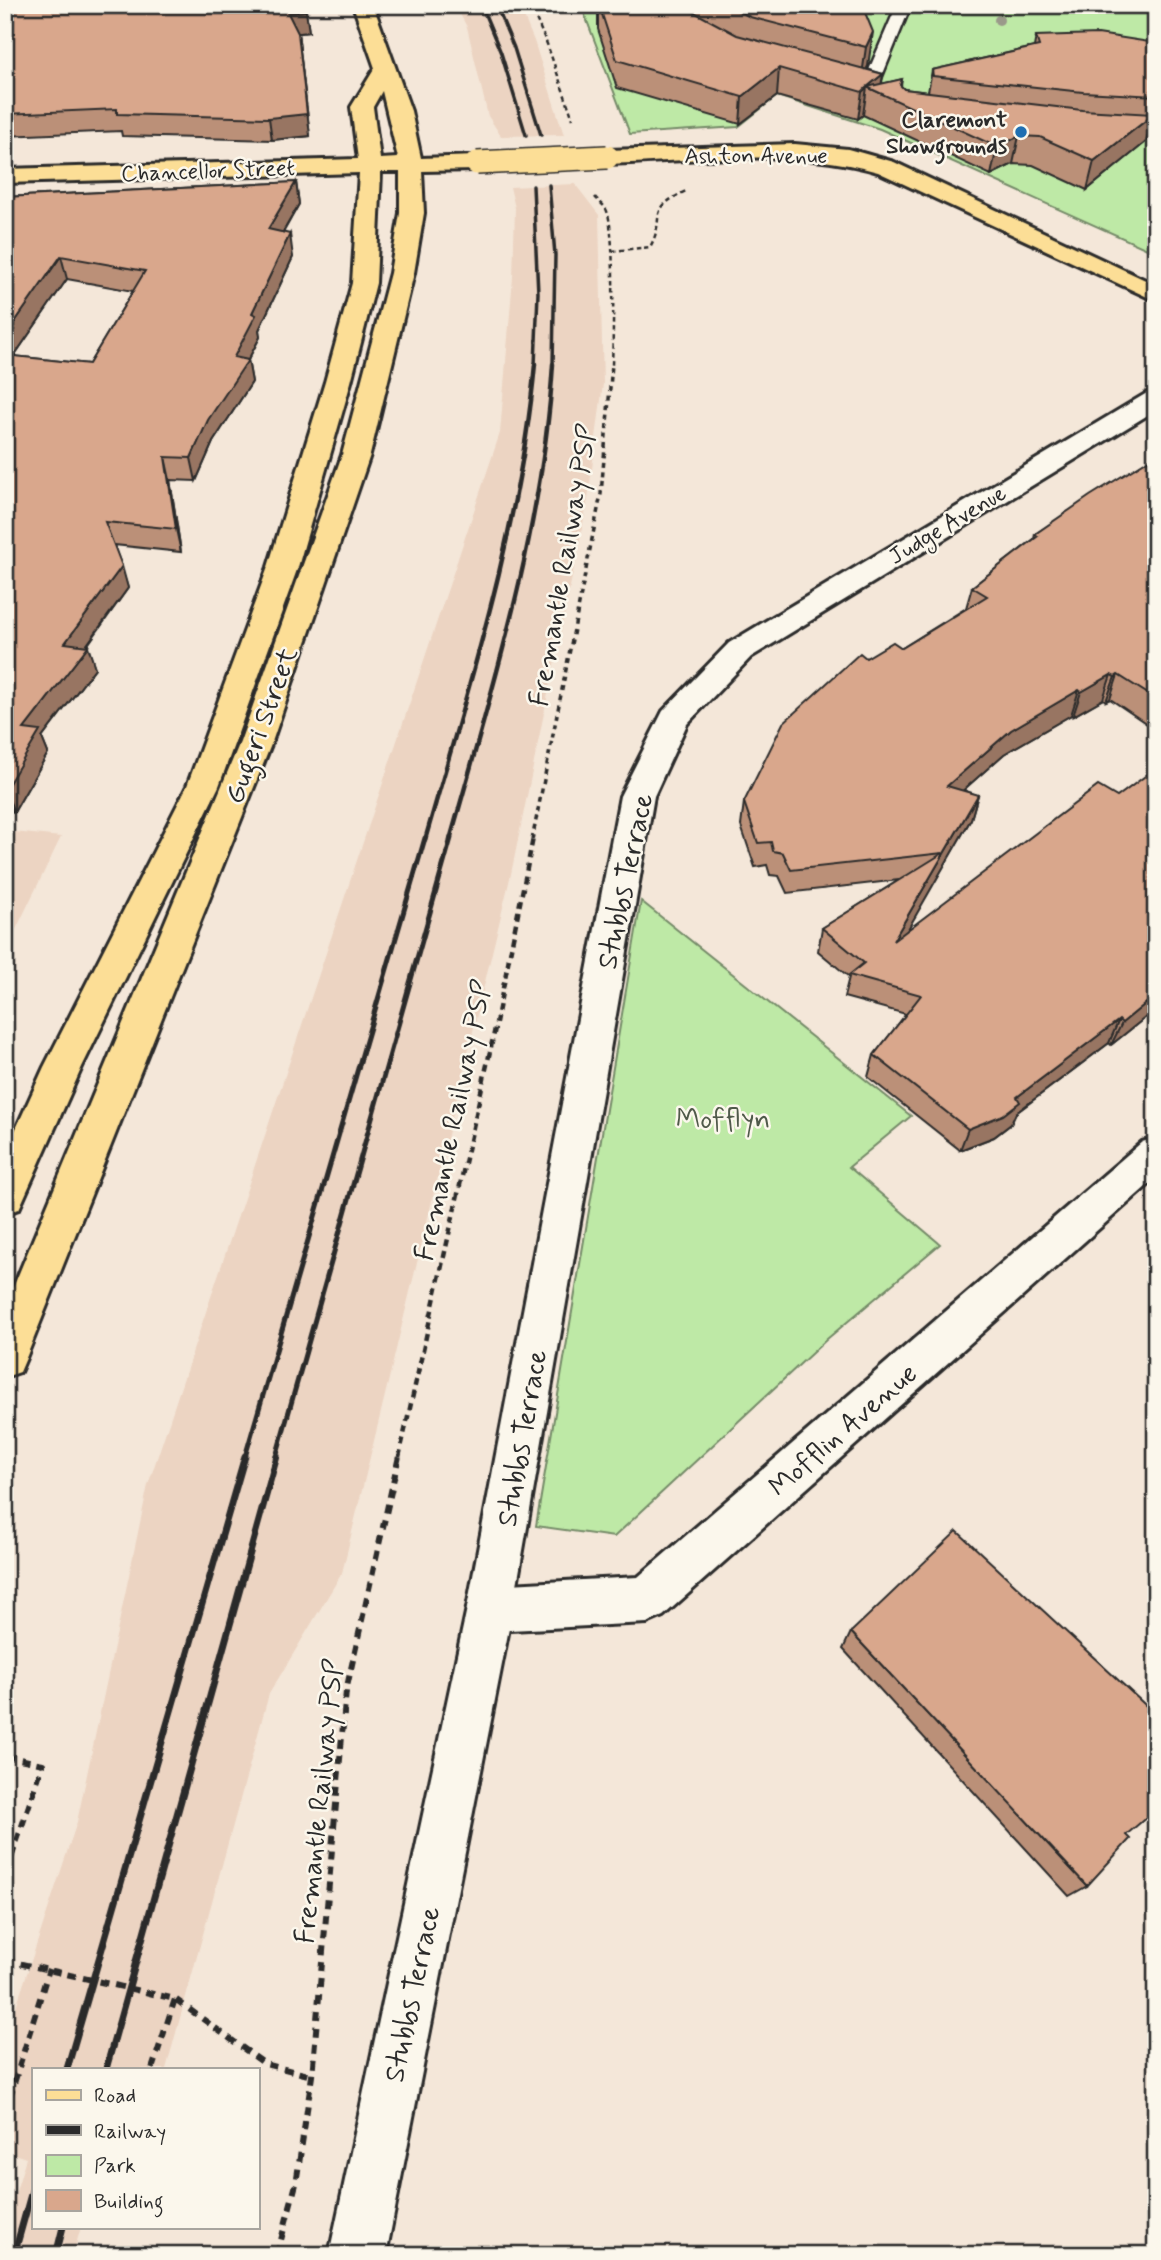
<svg xmlns="http://www.w3.org/2000/svg" width="1161" height="2260" viewBox="0 0 1161 2260" font-family="Mynerve,sans-serif">
<style>
.built{fill:#ecd4c2}
.green{fill:#bee9a6;stroke:#748a68;stroke-width:2}
.lines{fill:none;stroke-linecap:round;stroke-linejoin:round}
.service-casing{stroke:#2b2b2b;stroke-width:5}
.minor-casing{stroke:#2b2b2b;stroke-width:6}
.tertiary-casing{stroke:#2b2b2b;stroke-width:6}
.primary-casing{stroke:#2b2b2b;stroke-width:6}
.path-far3{stroke:#2b2b2b;stroke-width:2.5;stroke-dasharray:4.5 3.5;stroke-linecap:butt}
.path-far2{stroke:#2b2b2b;stroke-width:3.5;stroke-dasharray:5 4.5;stroke-linecap:butt}
.path-far1{stroke:#2b2b2b;stroke-width:4.5;stroke-dasharray:7 5;stroke-linecap:butt}
.path{stroke:#2b2b2b;stroke-width:6;stroke-dasharray:9 7;stroke-linecap:butt}
.service{fill:#fbf7ec;fill-rule:evenodd}
.minor{fill:#fbf7ec;fill-rule:evenodd}
.tertiary{fill:#fbf7ec;fill-rule:evenodd}
.primary{fill:#fcde96;fill-rule:evenodd}
.rail-far3{stroke:#2b2b2b;stroke-width:3.5}
.rail-far2{stroke:#2b2b2b;stroke-width:4.5}
.rail-far1{stroke:#2b2b2b;stroke-width:5}
.rail{stroke:#2b2b2b;stroke-width:7}
.primary-bridge-casing{stroke:#2b2b2b;stroke-width:26;stroke-linecap:butt}
.primary-bridge{stroke:#fcde96;stroke-width:23}
.tree{fill:#9a998a}
.wall{fill:#bb9078;stroke:#2b2b2b;stroke-width:2;fill-rule:evenodd}
.shaded-wall{fill:#987562;stroke:#2b2b2b;stroke-width:2}
.building{fill:#d9a78c;stroke:#2b2b2b;stroke-width:2}
.poi-dot{fill:#1f6fb2;stroke:#fbf7ec;stroke-width:2.5}
.labels{text-anchor:middle;stroke-width:5;stroke-linejoin:round;paint-order:stroke}
.far-poi-label{font-size:23px;font-weight:bold;fill:#2b2b2b;stroke:#fbf7ec;text-anchor:end}
.far-street-label{font-size:23px;fill:#2b2b2b;stroke:#fbf7ec}
.street-label{font-size:28px;fill:#2b2b2b;stroke:#fbf7ec}
.park-label{font-size:28px;fill:#505a4a;stroke:#fbf7ec}
</style>
<rect width="100%" height="100%" fill="#f4e7d9"/>
<filter id="ink" filterUnits="userSpaceOnUse"><feTurbulence type="fractalNoise" baseFrequency=".0143" numOctaves="2"/><feDisplacementMap in="SourceGraphic" scale="14" xChannelSelector="R" yChannelSelector="G"/><feConvolveMatrix kernelMatrix="1 2 1 2 8 2 1 2 1" color-interpolation-filters="sRGB"/></filter>
<g filter="url(#ink)">
<!-- built -->
<path class="built" d="M455,5H519L534,41L564,135L501,136L488,116L467,27Z
M575,184L599,215L603,384L588,499L511,874L342,1573L269,1694L166,2069H33V2227H81L73,2255H5V2228L26,2158L5,2151V2040L77,1822L148,1485L500,433L513,277L515,208L510,187Z
M5,831L61,837L5,952Z"/>
<!-- green -->
<path class="green" d="M581,5H1156V253L880,129L777,96L738,127L630,134Z
M641,901L911,1116L849,1167L940,1244L827,1339L614,1537L536,1526Z"/>
<g class="lines">
<!-- service casing -->
<g class="service-casing">
<path id="service" d="M897,5H911L876,91L868,96L862,94L860,91Z
M1111,127L1156,130V140L1105,135L1103,132L1105,129Z"/>
</g>
<!-- minor casing -->
<g class="minor-casing">
<path id="minor" d="M1156,1138V1178L663,1616L647,1623L490,1631L474,1624L467,1608L474,1592L490,1585L638,1577L1142,1142Z"/>
</g>
<!-- tertiary casing -->
<g class="tertiary-casing">
<path id="tertiary" d="M1156,391V410L751,657L687,724L654,796L513,1608L386,2255H329L467,1608L620,796L663,711L729,643L1147,393Z"/>
</g>
<!-- primary casing -->
<g class="primary-casing">
<path id="primary" d="M353,5H373L411,111L421,158L477,156L485,158L488,163L485,168L477,170L422,171L424,213L414,273L370,455L272,742L26,1358L20,1372L5,1377V1307L240,742L342,455L390,273L400,213V172H381L376,283L351,382L298,567L219,786L82,1067L19,1209L5,1214V1153L44,1067L187,786L268,567L325,382L352,283L359,173L5,183V169L358,159L351,107L375,68ZM382,91L398,158L380,159L373,107Z
M795,144L848,149L894,162L1156,285V301L878,172C793,147 695,161 607,164L599,162L596,157L599,152L607,150Z"/>
</g>
<!-- path-far3 -->
<path class="path-far3" d="M530,5L547,44L573,119
M595,197C598,201 604,205 606,209C616,227 613,339 612,365
M612,251L650,247C667,217 644,211 686,191"/>
<!-- path-far2 -->
<path class="path-far2" d="M532,840L601,494L612,364"/>
<!-- path-far1 -->
<path class="path-far1" d="M399,1457L493,1038L533,838"/>
<!-- path -->
<path class="path" d="M5,1756L43,1764L5,1876
M5,1960L175,1999L265,2064L312,2076
M152,2069L175,1999
M5,2113L49,1969
M277,2255L296,2184L312,2076L346,1691L399,1456"/>
<!-- service -->
<use href="#service" class="service"/>
<!-- minor -->
<use href="#minor" class="minor"/>
<!-- tertiary -->
<use href="#tertiary" class="tertiary"/>
<!-- primary -->
<use href="#primary" class="primary"/>
<!-- rail-far3 -->
<path class="rail-far3" d="M481,5L501,53L526,135
M496,5L514,48L541,135
M549,185L555,255L553,365
M533,186L538,293L535,365"/>
<!-- rail-far2 -->
<path class="rail-far2" d="M425,840C470,683 520,527 535,364
M450,840C494,684 543,526 553,364"/>
<!-- rail-far1 -->
<path class="rail-far1" d="M245,1457L425,838
M276,1457L451,838"/>
<!-- rail -->
<path class="rail" d="M67,2069L245,1456
M106,2069L277,1456
M14,2255L33,2187
M56,2255L63,2227"/>
<!-- primary-bridge casing -->
<g class="primary-bridge-casing">
<path id="primary-bridge" d="M477,163L607,157"/>
</g>
<!-- primary-bridge -->
<use href="#primary-bridge" class="primary-bridge"/>
</g>
<!-- trees -->
<circle class="tree" cx="999" cy="20" r="5"/>
<!-- wall -->
<path class="wall" d="M5,5L306,11L309,32L298,33L310,136L272,140L122,136L121,131L5,136Z
M598,5H862L868,66L867,69L883,74L882,84L902,79L901,86L904,89L928,92L932,70L1034,47L1036,36L1154,51L1156,52V127H1150L1146,142L1087,190L1033,165L1013,164L991,175L863,115L858,119L777,96L740,124L617,88L598,29Z
M296,182L299,204L283,233L293,257L259,330L260,337L248,360L252,382L213,442L196,481L170,480L181,552L114,545L128,588L87,646L95,668L42,738L48,753L14,812L5,810V197ZM67,279L133,291L89,364L14,356Z
M1156,455V730L1110,699L1106,701L1103,699L1073,716L1071,715L1004,754L963,790L978,795L971,819L906,931L1156,1009L1111,1045L1109,1043L1016,1113L1011,1124L994,1137L960,1150L868,1077L874,1055L906,1014L844,997L849,977L818,951L822,928L899,880L787,893L779,876L770,875L767,865L755,867L741,826L744,802L866,658L902,648L966,608L972,587L1034,539L1035,534Z
M851,1632L1087,1886L1069,1896L843,1649Z"/>
<!-- shaded-wall -->
<path class="shaded-wall" d="M306,11L309,32L291,34L288,13Z
M873,32L868,66L861,82L866,47Z
M298,33L310,136L272,140L269,118Z
M779,68L777,96L740,124L742,97Z
M883,74L880,93L867,87Z
M867,87L863,115L858,119L862,92Z
M1154,114L1146,142L1087,190L1094,161Z
M1019,136L1013,164L991,175L997,147Z
M296,182L299,204L272,251L268,229Z
M290,234L293,257L259,330L260,337L248,360L252,382L213,442L196,481L191,458L252,313Z
M61,256L67,279L5,369V336Z
M165,457L170,480L181,552L176,529Z
M122,566L128,588L72,665L65,643Z
M88,646L95,668L42,738L48,753L14,812L5,790L24,729Z
M1111,675L1103,699L1073,716L1081,692Z
M1118,675L1110,699L1106,701L1115,677Z
M1079,690L1071,715L1004,754L941,810L947,786L1011,730Z
M978,795L971,819L888,964L893,941Z
M1156,995V1009L1111,1045L1122,1023Z
M1119,1020L1109,1043L1016,1113L1011,1124L994,1137L960,1150L968,1129L1017,1097Z"/>
<!-- building -->
<path class="building" d="M5,5H304L306,11L288,13L298,33L307,114L269,118L117,114V109L5,114Z
M599,5H681L737,35L883,74L867,87L902,79L900,85L904,89L1082,110L1154,114L1094,161L1040,137L1019,136L997,147L867,87L862,92L779,68L742,97L617,60Z
M727,5H862L873,32L866,47L750,17Z
M1098,34L1156,43L1154,51L1156,52V96L1083,92L933,76L932,70L1039,46L1036,36Z
M296,182L268,229L290,234L252,313L256,315L234,357L248,360L208,420L191,458L165,457L176,529L105,522L122,566L65,643L88,646L24,729L40,731L5,790V355L89,364L145,271L61,256L5,336V197Z
M1156,455V699L1118,675L1115,677L1111,675L1081,692L1079,690L1011,730L947,786L978,795L893,941L1098,786L1117,797L1156,768V995L1122,1023L1119,1020L1017,1097L1020,1102L1003,1115L968,1129L874,1055L921,995L849,975L864,963L822,928L943,853L791,870L783,853L773,851L771,842L758,843L744,802L783,723L860,653L866,658L893,642L902,648L987,596L972,587L1038,536L1035,534L1090,496Z
M957,1531L1156,1715V1809L1126,1835L1130,1839L1087,1886L851,1632Z"/>
</g>
<!-- markers -->
<circle class="poi-dot" cx="1021" cy="132" r="7"/>
<g class="labels">
<!-- far-poi labels -->
<g class="far-poi-label">
<text x="1007" y="127">Claremont<tspan x="1007" dy="26">Showgrounds</tspan></text>
</g>
<!-- far-street labels -->
<g class="far-street-label">
<text x="756" y="163">Ashton Avenue</text>
<text transform="translate(208 170) rotate(-2)" y="8">Chancellor Street</text>
<text transform="translate(947 524) rotate(-31)" y="8">Judge Avenue</text>
</g>
<!-- street labels -->
<g class="street-label">
<text transform="translate(562 565) rotate(-80)" y="10">Fremantle Railway PSP</text>
<text transform="translate(260 725) rotate(-70)" y="10">Gugeri Street</text>
<text transform="translate(624 881) rotate(-78)" y="10">Stubbs Terrace</text>
<text transform="translate(452 1120) rotate(-78)" y="10">Fremantle Railway PSP</text>
<text transform="translate(842 1429) rotate(-41)" y="10">Mofflin Avenue</text>
<text transform="translate(521 1438) rotate(-80)" y="10">Stubbs Terrace</text>
<text transform="translate(318 1801) rotate(-84)" y="10">Fremantle Railway PSP</text>
<text transform="translate(411 1994) rotate(-78)" y="10">Stubbs Terrace</text>
</g>
<!-- park labels -->
<g class="park-label">
<text x="723" y="1128">Mofflyn</text>
</g>
</g>
<!-- margin -->
<rect width="1161" height="2260" fill="none" stroke="#fbf7ec" stroke-width="28"/>
<rect x="14" y="14" width="1133" height="2232" fill="none" stroke="#2b2b2b" stroke-width="2.5" filter="url(#ink)"/>
<!-- legend -->
<rect x="32" y="2068" width="228" height="161" fill="#fbf7ec" stroke="#a8a59f" stroke-width="2"/>
<rect x="46" y="2090" width="35" height="10" fill="#fcde96" stroke="#a8a59f" stroke-width="2"/>
<text x="94" y="2102" font-size="21" fill="#2b2b2b">Road</text>
<rect x="46" y="2125" width="35" height="10" fill="#2b2b2b" stroke="#a8a59f" stroke-width="2"/>
<text x="94" y="2138" font-size="21" fill="#2b2b2b">Railway</text>
<rect x="46" y="2155" width="35" height="21" fill="#bee9a6" stroke="#a8a59f" stroke-width="2"/>
<text x="94" y="2172" font-size="21" fill="#2b2b2b">Park</text>
<rect x="46" y="2190" width="35" height="21" fill="#d9a78c" stroke="#a8a59f" stroke-width="2"/>
<text x="94" y="2208" font-size="21" fill="#2b2b2b">Building</text>
</svg>
